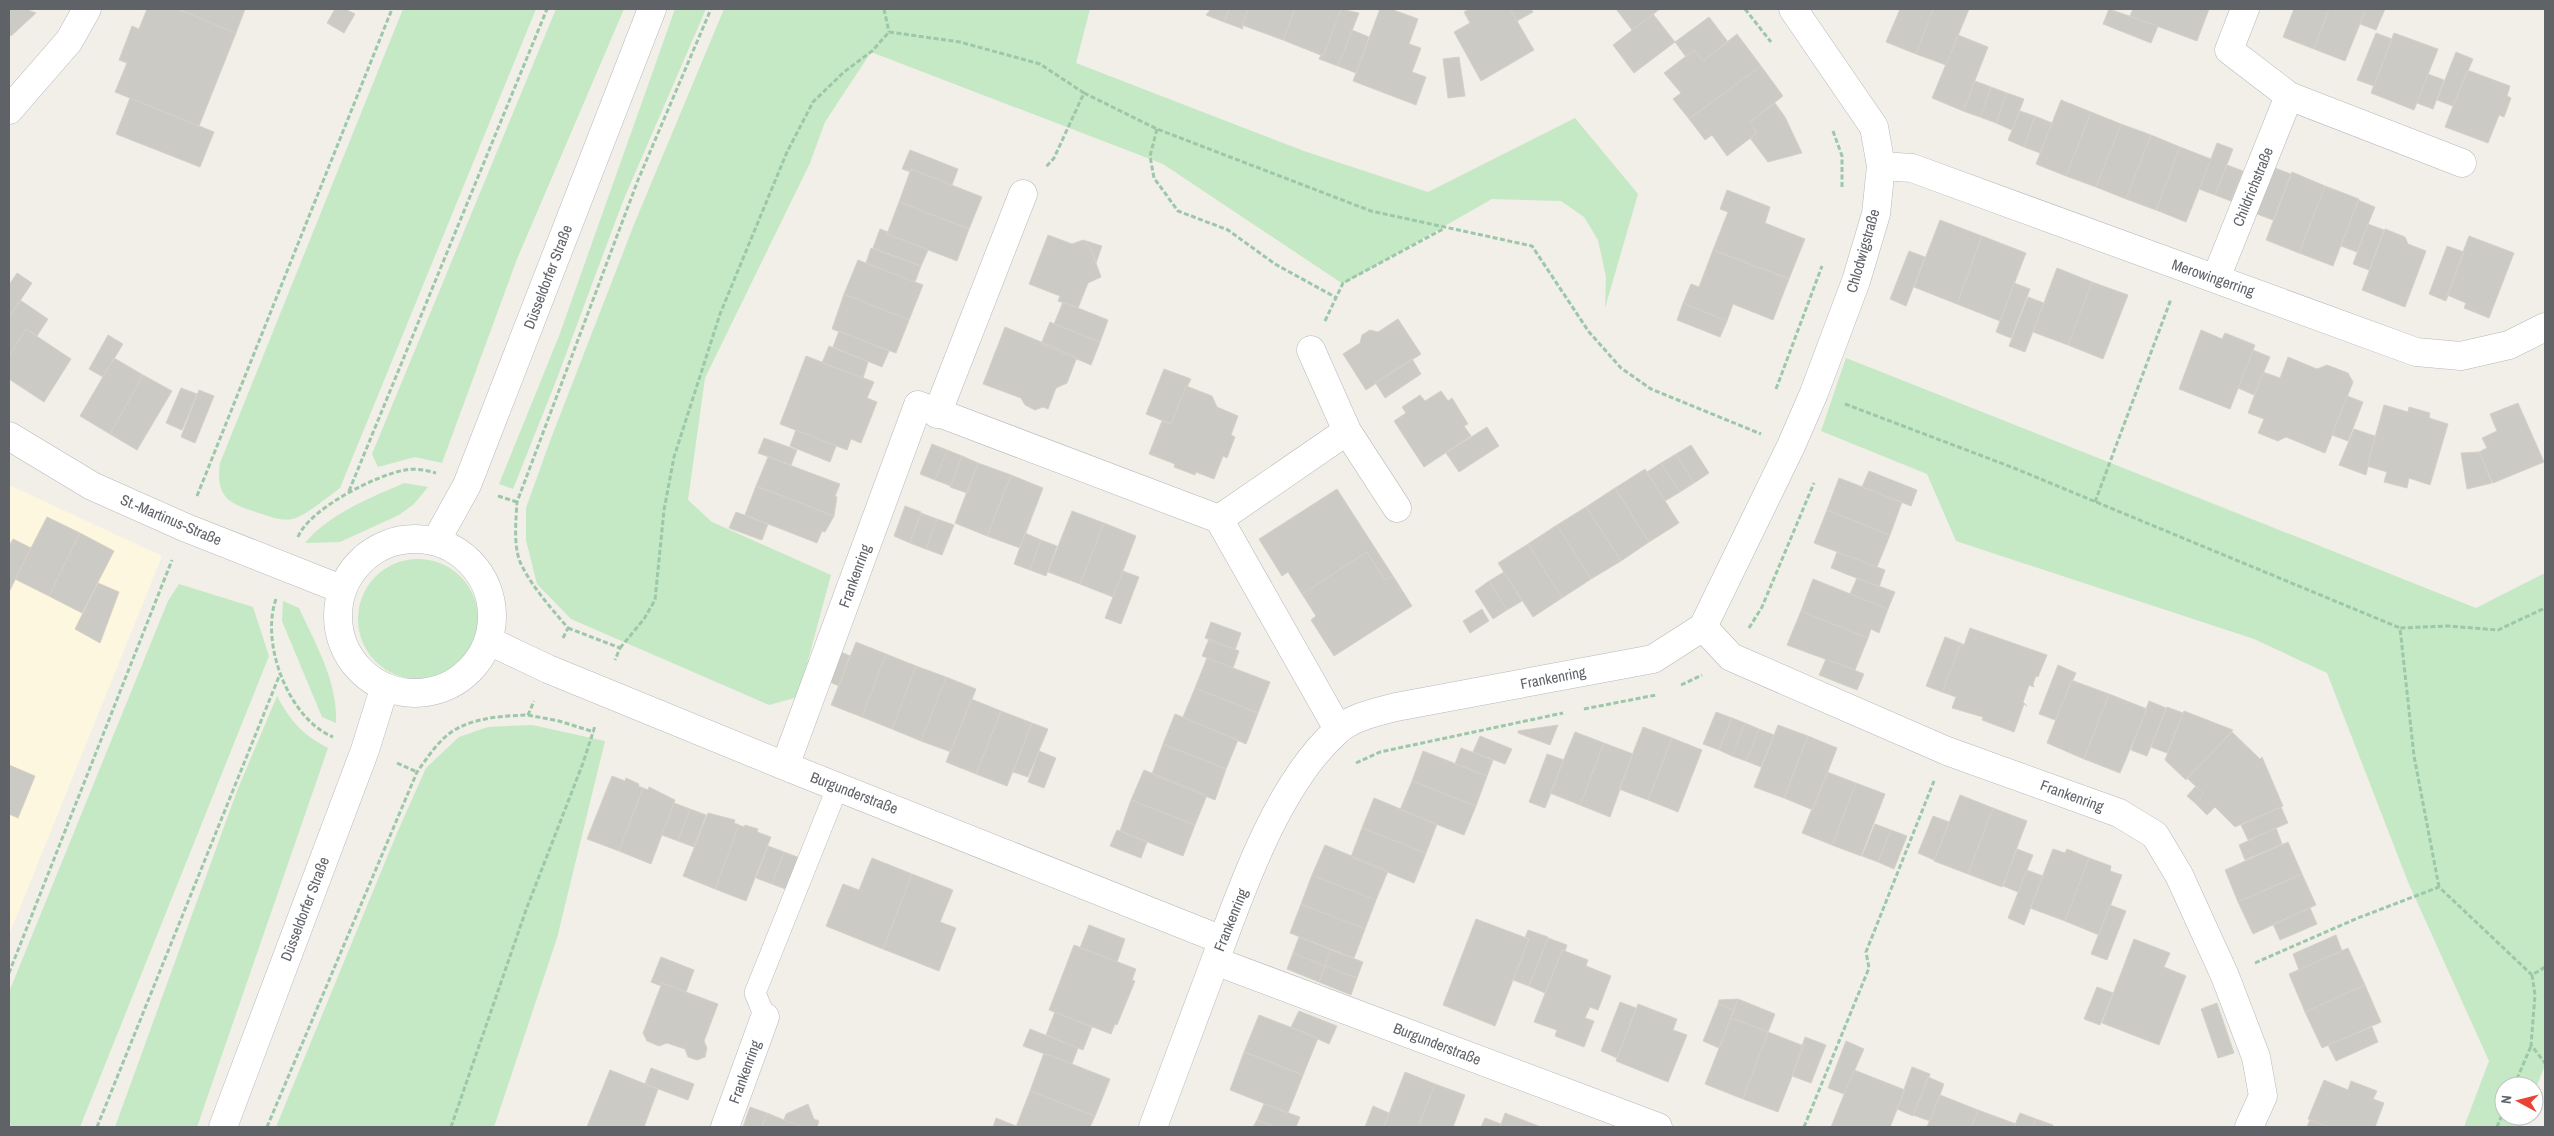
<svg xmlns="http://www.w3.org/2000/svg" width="2554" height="1136" viewBox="0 0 2554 1136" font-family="'Archivo Narrow',sans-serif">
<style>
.commercial{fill:#fef7e0}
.green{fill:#c5e8c5}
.building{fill:#cccac5;stroke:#d6d1c6}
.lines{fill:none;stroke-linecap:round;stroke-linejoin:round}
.service-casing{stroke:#b5b8bc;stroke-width:22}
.minor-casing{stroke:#b5b8bc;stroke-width:29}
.secondary-casing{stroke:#b6babf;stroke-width:29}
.path{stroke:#9cc7a9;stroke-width:3;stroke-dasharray:5 2.5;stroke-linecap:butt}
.service{stroke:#fff;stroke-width:21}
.minor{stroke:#fff;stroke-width:28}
.secondary{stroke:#fff;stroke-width:28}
.labels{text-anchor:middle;stroke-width:5;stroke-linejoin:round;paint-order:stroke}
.street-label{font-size:15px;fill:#5f6368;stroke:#fff}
</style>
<rect width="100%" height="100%" fill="#f1efe8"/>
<!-- commercial -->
<path class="commercial" d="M9,485L162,556L9,935Z"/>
<!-- green -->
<path class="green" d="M403,9H536L340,488C329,496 304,517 292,519C281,521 272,517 262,514C231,504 215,500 220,463Z
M556,9H624L517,259L442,463L415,457L378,467L372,454Z
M675,9H706L623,201L556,381L513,489L499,484L559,336Z
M724,9H1090L1076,63L1304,151L1428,192L1575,118L1638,194L1605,308L1606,277L1598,240L1584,217L1561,201L1492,199L1343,284L1163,164L871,52L825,122L810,163L705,378L688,500L712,522L831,575L798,697L769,705L571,619L537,584L526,540V508L550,441L635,222Z
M1846,358L2476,608L2545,573V1065L2534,1093V1086H2504V1116H2525L2521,1127H2464L2489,1061L2408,882L2327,673L2254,639L1956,541L1927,474L1821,431Z
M404,483L428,487L414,504L399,515L340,542L305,543C327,515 372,497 404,483Z
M358 619a60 60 0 1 1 120 0a60 60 0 1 1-120 0Z
M179,584L253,607L269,656L80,1127H9V992L168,601Z
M283,601L299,608C316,645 338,682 336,723L322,717L282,621Z
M277,696C291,722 302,734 328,748L197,1127H115L237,791Z
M532,725L605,741L557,938L494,1127H276L397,833L426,768L459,737L488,727Z"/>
<!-- building -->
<path class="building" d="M9,9H25L36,13L11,36L9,33Z
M147,9H177L236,33L199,126L115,92L127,63L119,60L132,26L139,29Z
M183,9H245L236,33L182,11Z
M335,9H345L355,14L344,33L327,23Z
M1211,9H1229L1224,22L1206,15Z
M1229,9H1248L1242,25L1243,29L1224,22Z
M1248,9H1295L1283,40L1242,25Z
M1295,9H1341L1323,56L1283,40Z
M1341,9L1359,13L1338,66L1319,59L1321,55L1323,56Z
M1380,9H1391L1418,19L1409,44L1421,48L1412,72L1426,77L1416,105L1353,81Z
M1470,9H1510L1534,50L1481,81L1454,32L1470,23L1464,12Z
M1510,9H1531L1533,12L1517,21Z
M1616,9H1660L1632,30Z
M1900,9H1933L1916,54L1886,42Z
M1933,9H1969L1946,65L1916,54Z
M2109,9L2158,26L2151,43L2103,24Z
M2133,9H2209L2197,41L2130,16Z
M2294,9H2329L2314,49L2283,37Z
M2329,9H2366L2345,61L2314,49Z
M2366,9H2385L2376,30L2360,24Z
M1653,14L1675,42L1634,73L1613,45Z
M1709,17L1728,42L1703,61L1694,50L1686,57L1675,42Z
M1352,30L1369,37L1356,73L1338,66Z
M2376,33L2392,39L2374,86L2357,80Z
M2394,33L2438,49L2414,110L2371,93Z
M1737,34L1761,66L1689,119L1673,99L1681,93L1664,73L1694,50L1703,61Z
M1958,35L1988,47L1963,111L1932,98Z
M2456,52L2473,59L2453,106L2437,100Z
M1459,57L1465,96L1448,98L1443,59Z
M1761,66L1783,96L1750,122L1757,133L1727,156L1712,135L1705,140L1689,119Z
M2467,70L2510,86L2507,96L2511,98L2504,117L2499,115L2488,143L2445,127Z
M2428,74L2444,80L2433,109L2417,103Z
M1975,81L1991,87L1980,117L1963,111Z
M1991,87L2007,93L1996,123L1980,117Z
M2007,93L2024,99L2012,130L1996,123Z
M130,98L214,132L200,167L116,134Z
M2061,100L2091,112L2066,176L2036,164Z
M1775,103L1785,117L1802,153L1768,162L1750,138L1757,133L1750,122Z
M2020,111L2035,116L2024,147L2008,140Z
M2091,112L2121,124L2096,187L2066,176Z
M2035,116L2052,123L2040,153L2024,147Z
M2121,124L2151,135L2126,199L2096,187Z
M2151,135L2180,147L2156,210L2126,199Z
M2217,143L2233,149L2215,195L2199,189Z
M2180,147L2211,159L2186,222L2156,210Z
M910,150L958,169L952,185L911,169V172L902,169Z
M2227,165L2243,171L2231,201L2215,195Z
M2275,168L2291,174L2273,220L2257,214Z
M911,169L982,197L969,229L899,202Z
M2292,172L2325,186L2299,253L2266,240Z
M2325,186L2359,199L2333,266L2299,253Z
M1727,190L1770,207L1765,223L1805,239L1789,279L1713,250L1728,212L1720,209Z
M2358,200L2375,207L2357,252L2341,246Z
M899,202L969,229L957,261L887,234Z
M1940,220L1982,236L1957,304L1914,287Z
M2368,224L2384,230L2369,270L2353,264Z
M880,229L888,232L887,234L928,250L921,266L873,248Z
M2385,229L2405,237L2408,244L2426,251L2405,307L2362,290Z
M1048,235L1072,244L1083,240L1091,249L1101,277L1088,283L1078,308L1058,301L1060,296L1029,284Z
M1982,236L2026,253L2000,321L1957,304Z
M2469,236L2514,253L2489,318L2464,308L2466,303L2447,295Z
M1083,240L1102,246L1096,263L1091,249Z
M2447,246L2464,252L2446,301L2429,294Z
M871,248L921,266L915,282L866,263Z
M1713,250L1789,279L1773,320L1733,304L1727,321L1683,303L1691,284L1699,287Z
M1909,251L1925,257L1906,306L1890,299Z
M858,260L923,285L909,320L844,294Z
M2057,268L2092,282L2068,345L2033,332Z
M17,273L32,283L9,317V285Z
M2092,282L2128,295L2103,359L2068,345Z
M2014,283L2030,289L2011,338L1996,332Z
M844,294L909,320L896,353L832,329Z
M2028,297L2044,303L2025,352L2009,346Z
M20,300L48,319L37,336L26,329L10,355L9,318Z
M1063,302L1108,320L1100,342L1054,324Z
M1683,303L1727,321L1720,337L1677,320Z
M1398,319L1421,354L1366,390L1343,354L1360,343L1362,335L1370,330L1378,332Z
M1050,322L1100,342L1091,365L1041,344Z
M1005,327L1077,357L1067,383L1056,388L1048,409L1043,407L1035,410L1025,405L1021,398L983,384Z
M26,329L71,359L44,402L9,379V356Z
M2201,330L2222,339L2225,333L2255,345L2230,409L2179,389Z
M839,331L889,351L882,367L833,347Z
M108,335L123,344L103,377L89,369Z
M829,346L868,362L863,378L822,363Z
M2253,350L2270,357L2254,395L2238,388Z
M806,356L874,382L867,398L877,402L861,443L851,439L847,450L780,424Z
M2288,357L2317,369L2327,365L2348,373L2353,382L2325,453L2286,437L2278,441L2258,433L2264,419L2248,413L2263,372L2280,378Z
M114,358L143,375L110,434L80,416Z
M1412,359L1421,374L1385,398L1375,382Z
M1164,369L1191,379L1187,387L1186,386L1171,424L1146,414Z
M143,375L172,391L137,450L110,434Z
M1186,386L1212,396L1217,407L1238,416L1231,435L1235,437L1227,458L1223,456L1214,479L1196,472L1195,475L1174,467L1175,464L1149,454L1162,421L1171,424Z
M181,388L197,394L182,430L166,423Z
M199,390L214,396L195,443L181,437Z
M1441,391L1448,401L1452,398L1468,424L1464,426L1471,436L1424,467L1394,421L1406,413L1402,407L1420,395L1425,401Z
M2347,396L2363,402L2348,441L2332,435Z
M2518,403L2544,462L2493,483L2479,452L2487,448L2482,438L2497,431L2490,414Z
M2384,405L2408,412L2409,407L2430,413L2429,418L2448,424L2430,485L2409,478L2407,488L2384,482L2387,472L2367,466Z
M1487,427L1499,446L1459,472L1446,453Z
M2354,429L2375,436L2366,475L2339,465Z
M796,430L836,446L830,462L790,446Z
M764,438L797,450L791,465L758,453Z
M932,444L947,450L935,480L920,474Z
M1691,445L1709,473L1694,483L1676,454Z
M947,450L962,456L951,486L935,480Z
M2479,452L2492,483L2467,489L2461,453Z
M1676,454L1694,483L1680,492L1661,463Z
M962,456L978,463L967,493L950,487Z
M768,457L840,484L835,496L837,497L834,516L756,486Z
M978,463L1011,475L987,536L955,523Z
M1661,463L1680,492L1665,501L1647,472Z
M1645,469L1679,523L1649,542L1615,488Z
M1869,471L1917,490L1911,506L1862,487Z
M1011,475L1043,488L1020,548L987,536Z
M1839,478L1902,502L1890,535L1827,510Z
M756,486L834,516L825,532L822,531L817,543L745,515Z
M1615,488L1649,542L1621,561L1586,507Z
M1337,489L1393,576L1385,580L1367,552L1302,594L1288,572L1282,576L1259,539Z
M905,506L921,512L910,543L894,536Z
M1586,507L1621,561L1591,579L1557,525Z
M1827,510L1890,535L1877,567L1814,543Z
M1072,511L1104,523L1080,584L1048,572Z
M736,512L768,524L762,540L729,528Z
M921,513L937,519L926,549L910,543Z
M47,517L80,533L49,596L15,579Z
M937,519L954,525L942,555L926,549Z
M1104,523L1136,536L1113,597L1080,584Z
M1557,525L1591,579L1562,598L1528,544Z
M80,533L114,551L82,613L49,596Z
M1025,533L1041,540L1030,570L1014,564Z
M13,539L31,548L9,592V546Z
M1041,540L1057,546L1046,576L1030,570Z
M1528,544L1562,598L1533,617L1498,563Z
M1367,552L1385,580L1393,576L1412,606L1334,656L1311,620L1316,616L1302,594Z
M1837,552L1885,570L1879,587L1831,568Z
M1123,571L1139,577L1121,624L1105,618Z
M1504,572L1522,601L1507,610L1489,581Z
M1857,578L1895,592L1888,609L1850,594Z
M1813,579L1888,609L1879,633L1871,629L1868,638L1801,611Z
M1489,581L1507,610L1493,619L1475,591Z
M98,583L119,592L100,643L75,629Z
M1482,609L1489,621L1470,633L1463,621Z
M1801,611L1868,638L1855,670L1787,645Z
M1211,622L1241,633L1235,650L1205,638Z
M1970,628L2047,655L2038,677L2036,676L2033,684L2034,687L2029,685L2023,702L2027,706L2024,704L2014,732L1982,720L1983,717L1952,708L1956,697L1942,692L1961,643L1964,645Z
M1945,637L1961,643L1942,692L1926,686Z
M1209,639L1239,651L1233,668L1202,656Z
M856,642L886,654L862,717L831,705Z
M834,649L850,656L839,686L823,679Z
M886,654L916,666L892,729L862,717Z
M1207,658L1270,682L1258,713L1195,688Z
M1826,659L1864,674L1857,690L1819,675Z
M2058,665L2076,673L2055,720L2039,714Z
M916,666L946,677L921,741L892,729Z
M946,677L976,689L951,752L921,741Z
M2071,680L2109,694L2084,759L2047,743Z
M1195,688L1258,713L1246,744L1183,717Z
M2109,694L2147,709L2120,773L2084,759Z
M971,699L1001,711L976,774L946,762Z
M2149,701L2166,708L2147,756L2131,750Z
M2167,707L2183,713L2167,753L2151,747Z
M1001,711L1032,723L1007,786L976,774Z
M2184,711L2233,730L2186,780L2165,760Z
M1716,712L1732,718L1719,750L1703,744Z
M1175,714L1238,740L1226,769L1163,744Z
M1732,718L1745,723L1732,756L1719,750Z
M1032,723L1048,729L1028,777L1013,772Z
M1745,723L1759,729L1746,761L1732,756Z
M1558,725L1550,745L1518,733V731Z
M1778,725L1808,736L1784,798L1754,787Z
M1643,727L1672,738L1648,800L1619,789Z
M1759,729L1774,735L1761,767L1746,761Z
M1575,732L1604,743L1580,805L1550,793Z
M2232,732L2260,759L2262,757L2283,806L2235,827L2215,807L2207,815L2195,803L2204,794L2187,778Z
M1480,736L1512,749L1505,764L1473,752Z
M1808,736L1837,748L1813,810L1784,798Z
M1672,738L1702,750L1678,812L1648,800Z
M1604,743L1633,754L1610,817L1580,805Z
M1163,744L1226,769L1215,800L1152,774Z
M1461,748L1493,760L1487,776L1455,764Z
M1039,751L1056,758L1044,788L1028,782Z
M1423,751L1487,776L1476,806L1412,781Z
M1547,754L1564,760L1545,808L1529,802Z
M9,765L35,776L18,818L9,814Z
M1144,770L1207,795L1195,825L1131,800Z
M1827,772L1856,783L1832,845L1802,833Z
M612,776L625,781L626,778L639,784L638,786L643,788L619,851L587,839Z
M1412,781L1476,806L1464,835L1400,810Z
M1856,783L1885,794L1861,856L1832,845Z
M2196,786L2204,794L2195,803L2187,796Z
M649,787L675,800L651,864L619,851L643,788L648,790Z
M1960,795L1993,808L1968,874L1934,861Z
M1374,798L1437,824L1426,853L1362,828Z
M1131,800L1195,825L1183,856L1120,831Z
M674,803L690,809L678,841L662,835Z
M2281,807L2288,823L2248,840L2241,825Z
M1993,808L2027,821L2002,887L1968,874Z
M690,809L706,815L694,847L678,841Z
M708,813L735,820L734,823L739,825L715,889L683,876Z
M1933,816L1949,822L1934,860L1918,853Z
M1875,824L1891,830L1878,862L1862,856Z
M739,825L744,827L745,825L758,829L757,832L771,837L746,901L715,889Z
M1362,828L1426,853L1414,883L1351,857Z
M2276,828L2282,844L2245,860L2239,845Z
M1117,830L1147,842L1141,858L1110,846Z
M1891,830L1907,836L1894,869L1878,862Z
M2288,842L2302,874L2238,902L2225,870Z
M1325,845L1388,871L1376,900L1312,875Z
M768,846L784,852L772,884L756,878Z
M2017,849L2033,855L2018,892L2003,886Z
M2053,849L2065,853L2067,849L2089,858L2065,921L2030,908Z
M784,852L800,858L788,890L772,884Z
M872,858L912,874L883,949L826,926L843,884L859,890Z
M2089,858L2111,866L2110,871L2122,875L2099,935L2065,921Z
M2027,870L2043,876L2024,925L2008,918Z
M912,874L953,890L940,922L956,928L939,971L883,949Z
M2302,874L2316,905L2253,934L2238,902Z
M1312,875L1376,900L1365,929L1301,904Z
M1301,904L1365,929L1354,958L1290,933Z
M2110,905L2126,911L2107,960L2091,954Z
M2310,908L2317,924L2280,940L2273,924Z
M1476,919L1529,939L1495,1026L1443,1005Z
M1089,925L1125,939L1117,962L1080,948Z
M1528,930L1548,937L1529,986L1513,980L1529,939L1525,938Z
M2336,935L2342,951L2299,970L2293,954Z
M1299,937L1331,950L1325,966L1293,953Z
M1548,938L1567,945L1565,951L1562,950L1545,993L1529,986Z
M2134,939L2170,953L2164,967L2186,976L2159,1045L2102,1023Z
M1074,945L1136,969L1132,980L1135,981L1117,1025L1115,1024L1111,1034L1049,1010Z
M2348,948L2365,985L2305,1012L2289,974Z
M1331,950L1363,962L1357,978L1325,966Z
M1562,950L1588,960L1586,966L1611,976L1598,1010L1590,1007L1585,1018L1594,1021L1584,1047L1555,1036L1557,1030L1534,1022Z
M1293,953L1325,966L1319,982L1287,969Z
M661,957L694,970L686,992L662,983L661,986L651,982Z
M1325,966L1357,978L1351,995L1319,982Z
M662,983L718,1004L704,1041L707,1048L705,1057L697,1060L688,1057L685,1049L667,1043L659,1046L647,1041L643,1033Z
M2365,985L2381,1022L2322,1048L2305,1012Z
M2097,987L2113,993L2100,1025L2084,1019Z
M1738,999L1734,1010L1718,1004L1719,1000Z
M1738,999L1775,1014L1768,1032L1731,1018Z
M1620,1002L1636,1008L1617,1058L1601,1051Z
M2217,1003L2234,1053L2218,1058L2201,1009Z
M1638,1004L1677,1019L1673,1030L1687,1035L1668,1082L1616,1061Z
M1718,1004L1734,1010L1719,1048L1703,1041Z
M1299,1011L1337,1026L1329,1044L1291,1027Z
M1055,1012L1092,1027L1083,1050L1046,1035Z
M1259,1015L1318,1038L1303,1075L1244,1052Z
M1731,1018L1768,1032L1743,1099L1705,1084Z
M2372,1027L2378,1042L2336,1061L2328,1045Z
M1030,1029L1078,1048L1072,1064L1023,1046Z
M1768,1032L1804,1046L1778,1112L1743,1099Z
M1805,1037L1826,1045L1811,1083L1792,1076Z
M1846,1041L1864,1049L1844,1094L1828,1088Z
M1244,1052L1303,1075L1288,1113L1230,1090Z
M1044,1053L1110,1079L1095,1116L1030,1091Z
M1912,1067L1930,1074L1913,1116L1897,1109Z
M651,1068L694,1084L688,1100L645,1084Z
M610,1070L658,1089L644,1127H587Z
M1854,1070L1905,1090L1890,1127H1831Z
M1405,1072L1435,1084L1418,1127H1384Z
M1928,1077L1944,1084L1930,1121L1913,1115Z
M2324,1080L2348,1090L2351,1081L2377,1091L2373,1099L2384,1103L2375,1127H2329L2308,1119Z
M1435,1084L1465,1095L1453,1127H1418Z
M1030,1091L1095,1116L1090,1127H1016Z
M1940,1095L1978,1110L1971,1127H1927Z
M808,1104L814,1119L819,1121L817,1127H803L784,1120L786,1114Z
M1264,1104L1300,1117L1296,1127H1276L1257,1120Z
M1373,1106L1389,1113L1384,1127H1365Z
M750,1107L767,1113L762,1127H743Z
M1978,1110L2016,1124L2014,1127H1971Z
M767,1113L784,1120L803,1127H762Z
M1505,1113L1541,1127H1500Z
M2020,1113L2036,1119L2033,1127H2014Z
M996,1118L1016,1126L1017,1127H993Z
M1485,1118L1501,1124L1500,1127H1481Z
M2036,1119L2053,1125L2052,1127H2033Z
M1257,1120L1276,1127H1253Z
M2310,1120L2329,1127H2307Z"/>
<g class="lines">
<!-- service casing -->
<g class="service-casing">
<path id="service" d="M765,1017L755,993L838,786"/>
</g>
<!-- minor casing -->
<g class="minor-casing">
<path id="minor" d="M2289,96L2462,163
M9,110L69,41L87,9
M1881,166L1912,168L2416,352L2461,356L2509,345L2545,327
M2216,278L2289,96L2229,50L2245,9
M1311,350L1347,431
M937,414L1023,194
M9,436L92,486L184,527L341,589
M1219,519L1347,431L1397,508
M1703,627L1731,657L1947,751L2119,813L2155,835L2179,875L2225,976L2256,1057L2263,1096L2249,1127
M489,641L548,669L785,766L1222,940
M785,766L918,405L1219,519L1338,729
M1215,961L1658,1127
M725,1127L765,1017
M1153,1127C1173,1073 1194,1018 1214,964C1241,890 1278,783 1337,731C1352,717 1377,712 1396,707L1653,659L1703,627L1791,446L1814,393L1856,281L1876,214L1881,166L1874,127L1793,9"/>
</g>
<!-- secondary casing -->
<g class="secondary-casing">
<path id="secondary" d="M338 616a77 77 0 1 1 154 0a77 77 0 1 1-154 0Z
M436,541L467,485L652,9
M223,1127L365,750L384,689"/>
</g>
<!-- path -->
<path class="path" d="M884,9L889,32
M1745,9L1771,42
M889,32L960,42L1040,64L1084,93L1054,158L1045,168
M1084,93L1157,129L1371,211L1532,246L1589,332L1621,368L1651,389L1761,434
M1157,129L1150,156L1154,178L1178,211L1228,230L1275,264L1335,297
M1833,131L1842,156V188
M1325,321L1343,283L1443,229
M1776,389L1822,266
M1845,404L2014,468L2400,628
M349,491L547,9
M197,496L392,9
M498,496L517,502
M2095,502L2171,299
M298,537C309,509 376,475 405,470C415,468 426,470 436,473
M276,599C260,644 289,719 333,737
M568,628L620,648L615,660
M1749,628L1762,607L1814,483
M563,638L568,628C551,608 532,587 521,564C513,547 516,520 517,502L638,180L711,9
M620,648L644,619L655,600L664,510L674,457L720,314L787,152L813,102L844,72L872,51L889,32
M1681,685L1702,675
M1584,709L1656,695
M528,715L559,721L594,732
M397,763L417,772
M1356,763L1380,752L1563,713
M2439,887L2414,756L2400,628L2448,626L2498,630L2545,608
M2255,963L2358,918L2439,887L2532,975
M2545,967L2532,975L2535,995L2531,1045L2545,1063
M9,973L172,560
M2514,1086L2531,1046
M97,1127L280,674
M267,1127L417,772C425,761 432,750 441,741C462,718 499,716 528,715L534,701
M451,1127L526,910L583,763L595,726
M1804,1127L1869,968L1866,952L1934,781
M2497,1127L2504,1110"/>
<!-- service -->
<use href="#service" class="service"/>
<!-- minor -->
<use href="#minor" class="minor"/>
<!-- secondary -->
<use href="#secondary" class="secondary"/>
</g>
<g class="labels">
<!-- street labels -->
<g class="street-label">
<text transform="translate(2253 187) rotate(-68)" y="5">Childrichstraße</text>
<text transform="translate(1863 251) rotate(-74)" y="5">Chlodwigstraße</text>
<text transform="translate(548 277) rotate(-69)" y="5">Düsseldorfer Straße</text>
<text transform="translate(2213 278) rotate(19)" y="5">Merowingerring</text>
<text transform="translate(171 520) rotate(23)" y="5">St.-Martinus-Straße</text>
<text transform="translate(855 576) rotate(-70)" y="5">Frankenring</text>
<text transform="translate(1553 678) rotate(-11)" y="5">Frankenring</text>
<text transform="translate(854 793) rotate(21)" y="5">Burgunderstraße</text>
<text transform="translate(2072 796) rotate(20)" y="5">Frankenring</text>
<text transform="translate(305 909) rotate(-69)" y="5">Düsseldorfer Straße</text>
<text transform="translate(1231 920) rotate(-68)" y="5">Frankenring</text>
<text transform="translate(1437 1044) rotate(21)" y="5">Burgunderstraße</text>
<text transform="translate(745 1072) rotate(-70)" y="5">Frankenring</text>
</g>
</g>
<!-- border -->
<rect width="2554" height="1136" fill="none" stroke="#5f6368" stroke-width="20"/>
<!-- north arrow -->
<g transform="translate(2519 1101) rotate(277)"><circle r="24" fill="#ffffff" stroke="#bfc1c3"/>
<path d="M0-4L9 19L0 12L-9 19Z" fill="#ea4335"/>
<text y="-8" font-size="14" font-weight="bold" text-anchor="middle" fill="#5f6368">N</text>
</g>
</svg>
